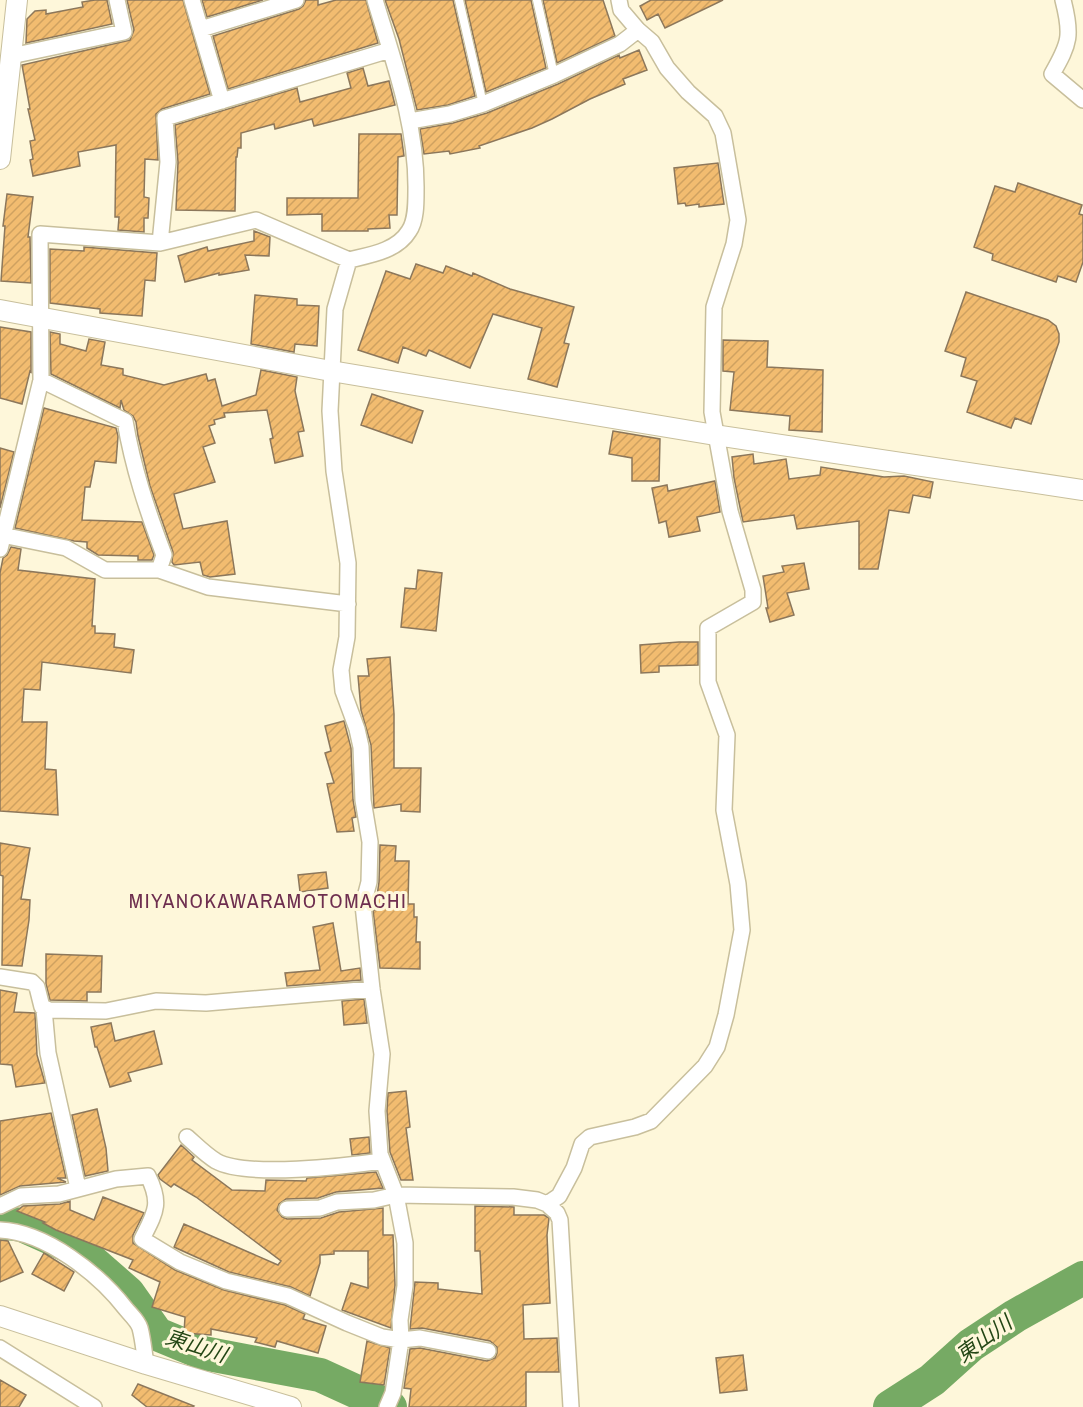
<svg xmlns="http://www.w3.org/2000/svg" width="1083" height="1407" viewBox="0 0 1083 1407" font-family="'Archivo Narrow','Noto Sans JP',sans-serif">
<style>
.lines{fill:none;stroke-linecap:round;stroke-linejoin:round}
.river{stroke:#76aa64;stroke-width:34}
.building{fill:url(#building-hatch);stroke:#8c775b;stroke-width:1.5}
.service-casing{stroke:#c8bf9c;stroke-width:10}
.minor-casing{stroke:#c8bf9c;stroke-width:18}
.tertiary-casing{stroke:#c8bf9c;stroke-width:22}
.service{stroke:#fff;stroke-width:8}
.minor{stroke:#fff;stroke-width:15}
.tertiary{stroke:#fff;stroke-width:20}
.labels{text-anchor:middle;stroke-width:6;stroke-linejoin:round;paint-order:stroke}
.neighbourhood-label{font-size:21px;letter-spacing:1.5px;fill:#6e2e4f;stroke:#fef7da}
.water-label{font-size:21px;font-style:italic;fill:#234615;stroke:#fef7da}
</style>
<defs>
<pattern id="building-hatch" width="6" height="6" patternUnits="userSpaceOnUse" patternTransform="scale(1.5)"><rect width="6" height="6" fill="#f2bc70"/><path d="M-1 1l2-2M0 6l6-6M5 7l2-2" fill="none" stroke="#cfa160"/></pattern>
</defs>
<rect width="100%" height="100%" fill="#fef7da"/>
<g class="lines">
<!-- river -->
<path class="river" d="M0,1222L22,1225L80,1251L128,1293L157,1334L203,1353L320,1375L390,1407
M890,1407L932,1380L971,1345L1015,1316L1083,1278"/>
</g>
<!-- building -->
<path class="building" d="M95,0H107L112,24L26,43L27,19L35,11L46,10V14L83,7L82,2Z
M127,0H183L210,94L162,109L156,114L158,160L145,159L144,197L149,198L148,218H144V232L118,230L119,217H115L116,145L78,152L80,166L33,176L30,160L33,159L30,141L35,140L28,109H30L22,65L130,40L134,30Z
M202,0H263L207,17Z
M306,0H318V5L336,0H366L378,43L228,89L213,36L299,9L303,6Z
M385,0H453L475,96L448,105L417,110L399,39Z
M465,0H531L546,68L486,92Z
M543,0H603L615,36L557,63Z
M651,0H723L665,28L658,14L647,20L640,6Z
M639,50L647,70L623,79L625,84L590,99L552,119L532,128L479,146L480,148L450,154L449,151L424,154L420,129L453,123L487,113L558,84L619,55L620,58Z
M363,68L368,86L389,81L395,105L314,126L312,119L275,129L274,124L241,133V148H238L237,157H236L235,211L176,210L178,162L175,125L297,88L300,102L351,88L347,73Z
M359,134H401L404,156L398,157L397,215H389L390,228L368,229V231H322V214L287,215V198H358Z
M718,163L724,204L699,207V204L686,206L685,203L678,204L674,168Z
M1018,183L1082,205L1079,214L1083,215V262L1076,282L1058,276L1056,282L992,260L993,254L974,247L995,186L1015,192Z
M7,194L33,197L28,237H30L31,283L1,281L5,226H3Z
M254,231L270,237L269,256L245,255L249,270L219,275V273L185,282L178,256L207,247L208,251L254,241Z
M84,247L157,253L155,281L145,280L142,316L100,313V309L50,303V249L84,251Z
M416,264L443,273L446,266L472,276L473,273L510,289L574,307L564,343L569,344L557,387L528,379L542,328L493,314L470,368L429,350L426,356L403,347L398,363L358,350L386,271L410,279Z
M966,292L1048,320L1056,326L1059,334V342L1031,424L1015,418L1011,428L967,412L977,381L961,376L966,358L945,351Z
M255,295L297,299V305L319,306L317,346L295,344L294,352L251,344Z
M0,327L31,332V372L30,371L22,404L0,398Z
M50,332L60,334V344L86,351L89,339L105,342L101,365L123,369V375L164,385L206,374L208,381L215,379L222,406L256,395L261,370L297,377L295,391L304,431L298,432L303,456L275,463L270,439L273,438L267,410L224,413L225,417L214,420L215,424L209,426L215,443L203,447L215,482L174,494L183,529L227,521L235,574L210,577L203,575L200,562L174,565L172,562L173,552L150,486L138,436L136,422L133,416L124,410L121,400L120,408L51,374Z
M723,340L768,341L767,367L823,370L822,432L789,430L790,416L730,410L734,372L723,371Z
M372,394L423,411L412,443L361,425Z
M44,408L116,428L118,436L116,463L95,461L90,487H85L82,520L142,522L154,555L152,560H138V556L98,555L87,548V542L74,541L15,528Z
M613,431L660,439L659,481H632V458L609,454Z
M0,448L14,452L0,508Z
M753,454L754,464L786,459L789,479L820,475L821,467L884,477L904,476L933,482L930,498L913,495L909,513L889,510L878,569H859V521L797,529L794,515L743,522L734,478L732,457Z
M715,481L720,512L697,517L700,531L669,537L666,521L659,523L652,488L667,485L668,491Z
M11,547L21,549L18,570L95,579L92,626H95V633L115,634L114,647L134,650L131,673L42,662L40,690L24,689L22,722H47L45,769L56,770L58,815L0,811V573L3,558L7,555Z
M804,563L809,589L787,593L794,615L770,622L766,608H768L763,576L784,572L782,566Z
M418,570L442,573L436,631L401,627L405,588L416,589Z
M679,642H698V665L659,666V672L641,673L640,645Z
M390,657L394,714V768H421L420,812L401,811V804L374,808L371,745L361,710L358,676H369L367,659Z
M344,721L351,748L353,800L356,817L352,818L354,831L337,832L327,784L334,783L325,753L331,751L325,726Z
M0,843L30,848L21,899L30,900L29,920L22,966L2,965L3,876L0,875Z
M380,845L396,846L395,861H409L408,904H414V917H417L416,942H420V969L380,968L373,910H375L379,882Z
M326,872L328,888L300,892L298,875Z
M333,923L341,971L360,968L361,980L287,986L285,973L320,970L313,927Z
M46,954L102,956L101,992H87V1001L50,1000L46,984Z
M0,990L17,993L14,1012L35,1013L37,1055L45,1083L16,1087L12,1065L0,1064Z
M364,999L367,1023L344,1025L342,1001Z
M111,1023L115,1041L154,1031L162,1064L128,1073L131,1081L110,1087L97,1047H95L91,1027Z
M406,1091L410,1127L406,1128L413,1180H401L390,1152L387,1111L388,1093Z
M97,1109L106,1148L108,1171L85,1176L72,1115Z
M51,1113L66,1178H57L66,1182L20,1186L0,1195V1121Z
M369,1137L370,1153L352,1155L350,1139Z
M181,1145L194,1157L192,1160L232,1190L265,1191L266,1180L306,1181L307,1178L376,1172L383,1188L336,1192L318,1198L286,1199L279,1204L277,1210L282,1217L287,1219L321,1218L339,1212L383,1208V1235H393L395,1285L391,1328L342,1310L351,1283L368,1288V1251H334V1254L320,1255V1263L310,1296L291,1287L229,1272L174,1247L184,1224L278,1265L281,1261L196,1197L174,1184L171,1187L160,1179L158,1175Z
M103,1197L144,1213L133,1235V1243L175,1270L224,1290L285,1305L305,1314L303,1319L326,1326L318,1353L277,1341L275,1347L255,1342L257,1338L211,1329V1335L184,1333L185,1317L152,1307L160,1282L129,1268L133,1260L56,1230L43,1223L45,1222L17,1211L23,1206L60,1204L70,1201V1210L94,1220Z
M475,1206L514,1207V1215H544L549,1218L547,1235L550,1303L523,1305L524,1339L557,1338L559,1372H526V1407H409L411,1389L404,1388L410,1349L420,1348L487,1361L495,1358L497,1353V1347L490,1341L422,1328L410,1329L415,1282L438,1283V1289L482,1294L480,1251H475Z
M0,1240L8,1241L23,1272L0,1282Z
M44,1253L74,1272L64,1291L32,1274Z
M367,1341L390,1348L384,1385L360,1382Z
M743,1355L747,1390L720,1393L716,1358Z
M0,1380L26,1395L19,1407H0Z
M138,1384L194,1406L193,1407H147L132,1395Z"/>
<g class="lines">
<!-- service casing -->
<g class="service-casing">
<path id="service" d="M459,0L483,104
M537,0L554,75"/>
</g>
<!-- minor casing -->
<g class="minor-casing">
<path id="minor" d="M192,0L222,101
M375,0C394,63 417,125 416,191C416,204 416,221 409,231C397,251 370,255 349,260L335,309L330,411L334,471L348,563L347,637L341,670L343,691L357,729L361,747L363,800L370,842L369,882L363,905L372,989L382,1054L377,1111L380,1154L396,1195L405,1243V1286L400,1320L401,1340L393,1393L387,1407
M1063,0C1072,35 1070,43 1052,74L1083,100
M201,29L296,0
M11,56L124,32L117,0
M410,121L450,114L483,104L554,75L620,44L638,30
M349,260L256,220L160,243L168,162L165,118L390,50
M41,380L125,421C133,468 147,510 164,555L159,570
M2,535L66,548L105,570H159L208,587L348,604
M0,549L41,380L40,234L160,243
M0,977L32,982L37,987L42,1007L49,1010L106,1011L156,1001L206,1003L372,989
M44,1009L48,1053L78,1188
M187,1137C196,1145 206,1155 216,1161C246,1178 347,1166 382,1161
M547,1204L559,1196L574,1168L582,1144L590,1137L635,1127L651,1121L705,1066L717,1047L726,1015L742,930L738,884L724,810L727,735L708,682V628L753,602V590L730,511L712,412L714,307L734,244L738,220L723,133L715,116L688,92L667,68L652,42L638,30L621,10L619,0
M0,1206L21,1196L59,1194L116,1179L148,1176C162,1204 155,1213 142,1239L180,1262L226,1281L288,1296L347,1323L382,1337L401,1340L420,1338L488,1351
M287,1209L320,1208L337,1202L374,1200L396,1195L513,1197L537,1200L547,1204L557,1213L560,1220L571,1407
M0,1230C46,1232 99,1274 126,1309C131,1315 138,1321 140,1328C143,1339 144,1352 146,1364
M0,1348L94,1407"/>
</g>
<!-- tertiary casing -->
<g class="tertiary-casing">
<path id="tertiary" d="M0,159L17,0
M0,310L331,371L715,435L1083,490
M0,1316L146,1364L291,1407"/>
</g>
<!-- service -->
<use href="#service" class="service"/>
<!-- minor -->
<use href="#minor" class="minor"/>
<!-- tertiary -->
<use href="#tertiary" class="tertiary"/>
</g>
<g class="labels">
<!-- neighbourhood labels -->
<g class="neighbourhood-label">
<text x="268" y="908">MIYANOKAWARAMOTOMACHI</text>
</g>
<!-- water labels -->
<g class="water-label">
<text transform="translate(984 1339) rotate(-36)" y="7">東山川</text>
<text transform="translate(196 1346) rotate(18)" y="7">東山川</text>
</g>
</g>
</svg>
